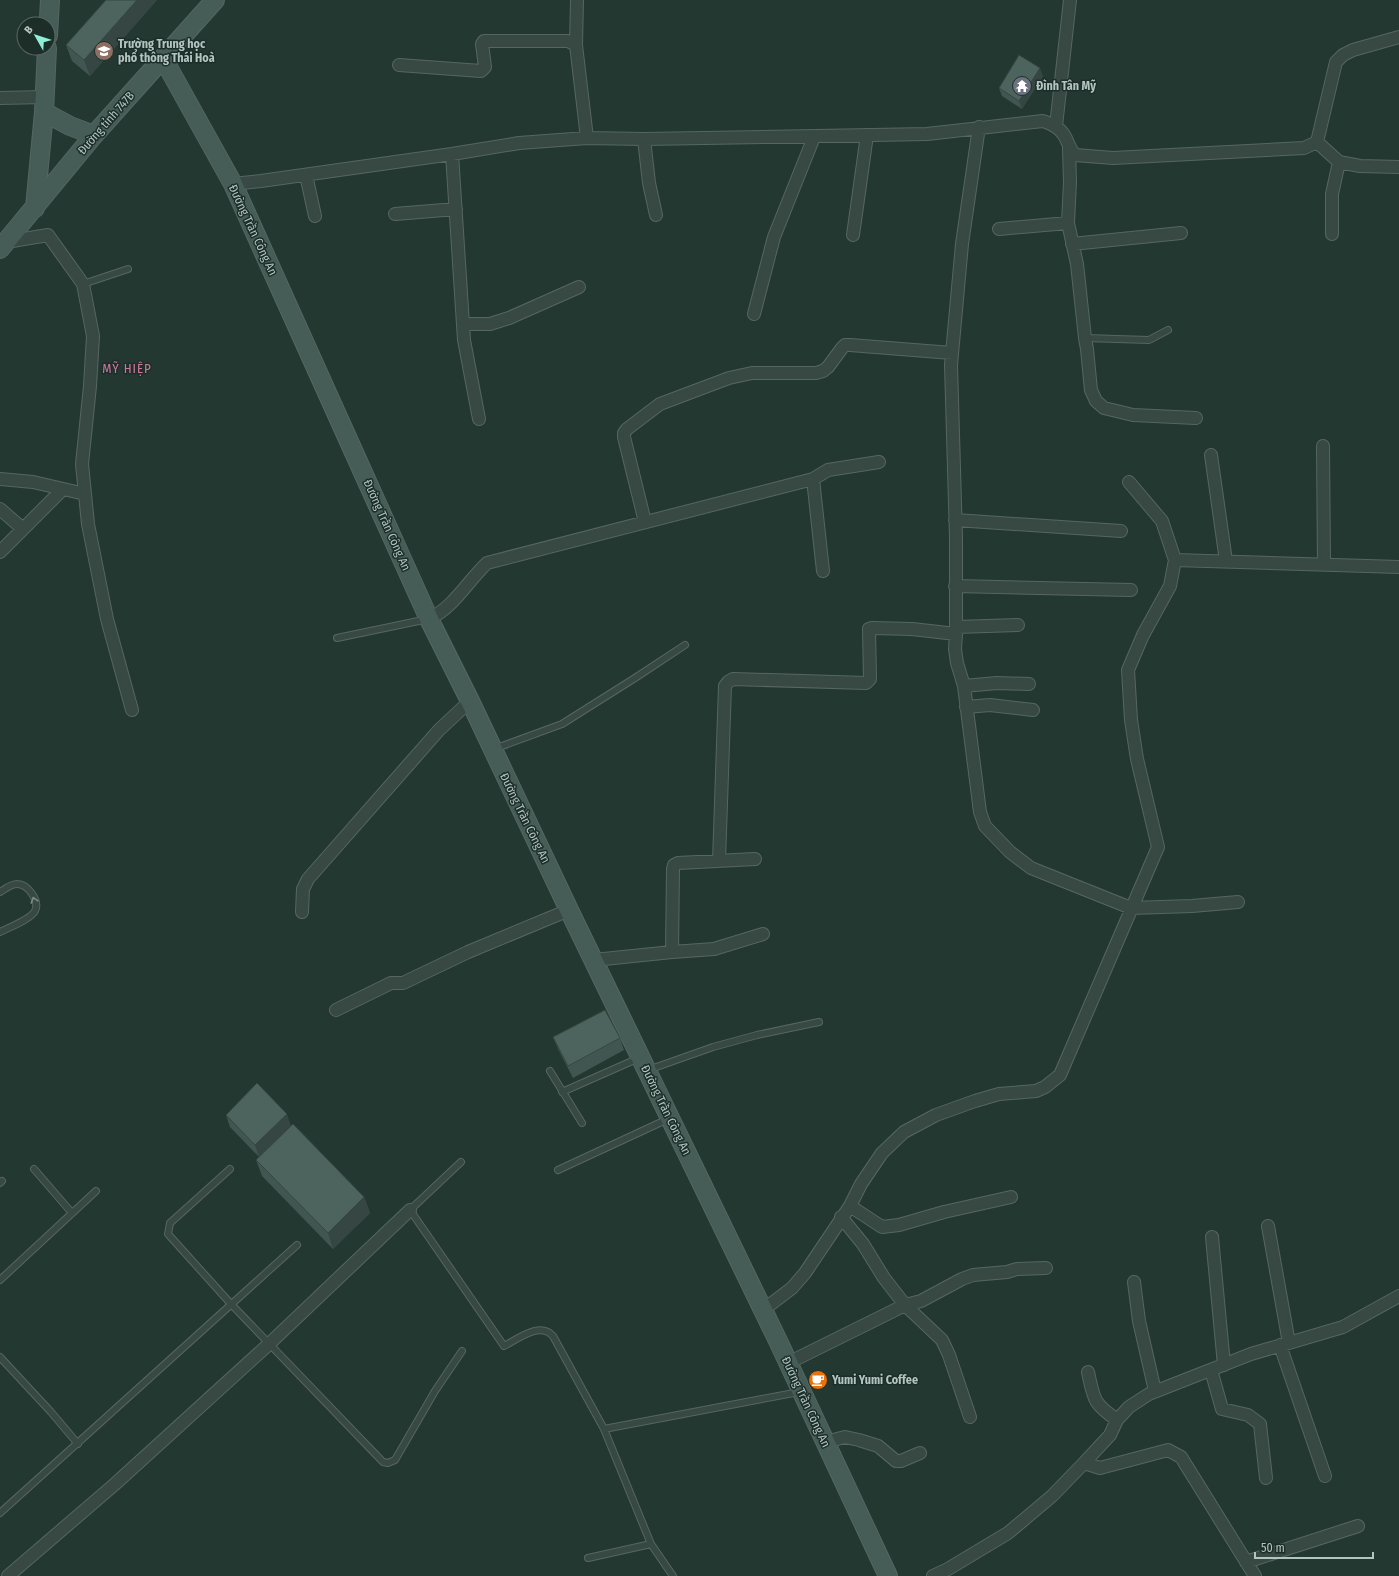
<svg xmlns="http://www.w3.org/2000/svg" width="1399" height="1576" viewBox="0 0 1399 1576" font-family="'Fira Sans Condensed',sans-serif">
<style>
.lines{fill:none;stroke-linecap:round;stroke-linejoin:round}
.lane-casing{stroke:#566762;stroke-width:8}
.street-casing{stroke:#566762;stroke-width:14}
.secondary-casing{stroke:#566762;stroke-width:20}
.lane{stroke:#384944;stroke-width:6}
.street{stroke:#384944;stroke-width:12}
.secondary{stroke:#465c56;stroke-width:18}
.wall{fill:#425651}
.shaded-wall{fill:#364642}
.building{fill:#4d645e;stroke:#364642}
.oneway{stroke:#7c8d88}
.labels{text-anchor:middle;stroke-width:3;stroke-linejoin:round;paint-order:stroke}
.poi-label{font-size:12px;font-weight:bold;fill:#b3c5c0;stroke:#1d2e29;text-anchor:start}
.street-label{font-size:12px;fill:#b3c5c0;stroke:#1d2e29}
.neighbourhood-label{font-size:13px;letter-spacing:1px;fill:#cf789f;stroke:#1d2e29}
</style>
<rect width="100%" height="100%" fill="#243832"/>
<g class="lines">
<!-- lane casing -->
<g class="lane-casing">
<path id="lane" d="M83,284L128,269
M1085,338L1149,340L1168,330
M337,638L428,619
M494,749L562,724L635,678L685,645
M0,892C5,889 11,884 17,884C28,884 40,901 35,911C31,919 8,928 0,932
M648,1070L713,1047L757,1035L819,1022
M550,1071L582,1123
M562,1092L639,1058
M461,1162L410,1210L504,1346C518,1339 540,1321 553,1336L604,1429L651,1544L673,1576
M34,1169L72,1213
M230,1169L170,1223L168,1234L231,1304L383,1462L388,1463L395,1460L435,1391L462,1351
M558,1170L668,1119
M0,1183L2,1181
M0,1280L96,1191
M0,1357L51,1412L78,1444
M604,1429L799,1392
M0,1513L297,1245
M588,1558L651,1544"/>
</g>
<!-- street casing -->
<g class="street-casing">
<path id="street" d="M576,45L577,0
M399,65L481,71L485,67L482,44L484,41H568L576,45L587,138
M0,98L45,97
M1056,126L1070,0
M644,139L649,183L656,215
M1317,142L1339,162L1332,194V234
M1069,148L1070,182L1068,223L1077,264L1085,338L1087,349L1091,390L1096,401L1104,408L1133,415L1196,418
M452,154L464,340L479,419
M1339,162L1360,166L1399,167
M306,175L315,216
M233,184L261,181L452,154L519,143L587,138L644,139L927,134L1043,121C1051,124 1059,127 1064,135C1069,143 1068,147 1075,155L1113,158L1304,148L1317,142L1336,62L1343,55L1353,50L1399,37
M395,214L456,209
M999,229L1068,223
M853,235L867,135
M6,242L48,235L83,284L93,336L90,386L82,464L88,524L107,619L132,710
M1072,244L1181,233
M754,314L774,237L814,137
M463,324H490L509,318L579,287
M1323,446L1324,565
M1211,455L1226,561
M0,479L33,482L85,494
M813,479L823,571
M0,509L23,529L0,552
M955,520L1121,531
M645,522L624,437V433L627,429L660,404L729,378L752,373H816L823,371L828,367L842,348L845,345H850L952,353
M23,529L63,489
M1175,560L1399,567
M955,586L1131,590
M429,619C454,607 467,582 487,563L813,479L828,470L879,462
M956,627L1018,625
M956,634L955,649L957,663L964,686L980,812L985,826L1010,852L1031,868L1131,908L1192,906L1238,902
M964,686L997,683L1029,684
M966,707L990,705L1033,710
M719,861L725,686L728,682L733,679L866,683L870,679L869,629L872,628L912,629L956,634V538L951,365L962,244L979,127
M302,912L303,889L308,879L439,730L470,701
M672,952L714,949L763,934
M594,960L672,952L673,869L674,865L678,863L755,859
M336,1010L391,983H403L468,952L569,910
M850,1206L882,1227L899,1225L944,1212L1011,1197
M841,1217L863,1244L884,1278L905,1305L942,1340L949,1355L970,1417
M1268,1226L1289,1343
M1212,1237L1224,1365
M1134,1282L1139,1321L1155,1391
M763,1310L792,1288L805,1273L850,1206L861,1184L882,1153L904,1132L936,1115L975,1101L999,1094L1036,1091L1045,1087L1060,1075L1158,847L1137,759L1131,720L1128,670L1143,635L1170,586L1175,560L1162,521L1129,482
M1280,1345L1325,1476
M788,1363L895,1310L905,1305L921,1301L962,1279L973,1275L1007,1272L1017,1269L1046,1268
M1211,1370L1222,1409L1248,1415L1260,1424L1266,1478
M1088,1372C1094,1400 1093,1403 1117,1420
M825,1442L845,1437L859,1440L878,1446L896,1461H901L920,1453
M1084,1463L1100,1468L1168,1450L1181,1457L1255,1576
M1246,1562L1358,1526
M8,1576L115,1484L269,1344L410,1210
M933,1576L948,1569L1008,1533L1052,1496L1084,1463L1110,1435L1117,1420L1129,1407L1149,1394L1251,1354L1343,1327L1399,1296"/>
</g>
<!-- secondary casing -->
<g class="secondary-casing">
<path id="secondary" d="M48,36L50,0
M162,60L169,69L233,184L429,619L470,701L569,910L779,1343L888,1576
M44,112L70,126L94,135
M35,208L44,112L47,48
M0,249L94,135L215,0"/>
</g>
<!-- lane -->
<use href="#lane" class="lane"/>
<!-- street -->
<use href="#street" class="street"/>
<!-- secondary -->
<use href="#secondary" class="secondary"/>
</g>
<!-- wall -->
<path class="wall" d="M106,0H157L90,76L72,61L66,45Z
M1043,76L1022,109L1002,96L999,88Z
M553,1037L620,1038L624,1050L573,1078L558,1049Z
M226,1115L291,1125L364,1197L370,1213L333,1249L262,1176L256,1160L259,1157L230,1127Z"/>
<!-- shaded-wall -->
<path class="shaded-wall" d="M137,0H157L90,76L84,60Z
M1040,68L1043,76L1022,109L1019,101Z
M287,1114L291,1126L259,1157L255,1145Z
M364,1197L370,1213L333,1249L328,1233Z"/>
<!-- building -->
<path class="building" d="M106,0H137L84,60L66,45Z
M1019,55L1040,68L1019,101L999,88Z
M605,1010L620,1038L568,1066L553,1037Z
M257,1083L287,1114L255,1145L226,1115Z
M293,1124L364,1197L328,1233L256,1160Z"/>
<!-- one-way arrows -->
<defs><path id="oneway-chevron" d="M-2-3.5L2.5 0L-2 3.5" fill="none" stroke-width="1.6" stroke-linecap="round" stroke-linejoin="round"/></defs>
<use class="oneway" href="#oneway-chevron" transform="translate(34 900) rotate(-108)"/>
<!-- icons -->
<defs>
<g id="school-disc" transform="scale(1)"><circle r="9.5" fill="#8d6e63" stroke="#1d2e29"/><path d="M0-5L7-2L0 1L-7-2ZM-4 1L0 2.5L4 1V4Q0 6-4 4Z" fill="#fff"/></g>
<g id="temple-disc" transform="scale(1)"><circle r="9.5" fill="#6b7280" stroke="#1d2e29"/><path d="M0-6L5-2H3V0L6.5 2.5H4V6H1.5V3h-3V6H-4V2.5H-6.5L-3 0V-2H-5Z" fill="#fff"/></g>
<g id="cafe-disc" transform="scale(1)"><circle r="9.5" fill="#e8710a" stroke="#1d2e29"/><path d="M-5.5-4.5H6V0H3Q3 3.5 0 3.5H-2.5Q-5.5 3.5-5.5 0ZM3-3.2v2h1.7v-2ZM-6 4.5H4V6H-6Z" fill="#fff"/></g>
</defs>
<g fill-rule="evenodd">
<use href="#school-disc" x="104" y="51"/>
<use href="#temple-disc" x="1022" y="86"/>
<use href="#cafe-disc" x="818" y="1380"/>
</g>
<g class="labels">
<!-- poi labels -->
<g class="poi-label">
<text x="118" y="48">Trường Trung học<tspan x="118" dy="14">phổ thông Thái Hoà</tspan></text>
<text x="1036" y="90">Đình Tân Mỹ</text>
<text x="832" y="1384">Yumi Yumi Coffee</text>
</g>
<!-- street labels -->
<g class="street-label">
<text transform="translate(106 123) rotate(-49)" y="4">Đường tỉnh 747B</text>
<text transform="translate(253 230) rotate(65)" y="4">Đường Trần Công An</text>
<text transform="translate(387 525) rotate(66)" y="4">Đường Trần Công An</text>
<text transform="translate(525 818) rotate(64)" y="4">Đường Trần Công An</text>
<text transform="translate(666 1110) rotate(64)" y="4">Đường Trần Công An</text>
<text transform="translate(806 1402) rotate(65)" y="4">Đường Trần Công An</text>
</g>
<!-- neighbourhood labels -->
<g class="neighbourhood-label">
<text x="127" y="373">MỸ HIỆP</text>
</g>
</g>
<!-- north arrow -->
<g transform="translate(36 36) rotate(309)"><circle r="19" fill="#1d2e29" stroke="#596a65"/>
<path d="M0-3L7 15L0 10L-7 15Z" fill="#8feed5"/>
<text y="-6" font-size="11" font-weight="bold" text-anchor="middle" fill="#b3c5c0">B</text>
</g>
<!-- scale -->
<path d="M1255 1552v6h118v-6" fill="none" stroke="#b3c5c0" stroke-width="2"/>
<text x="1261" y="1552" font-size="12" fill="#b3c5c0" stroke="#1d2e29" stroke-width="3" paint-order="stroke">50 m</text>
</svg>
